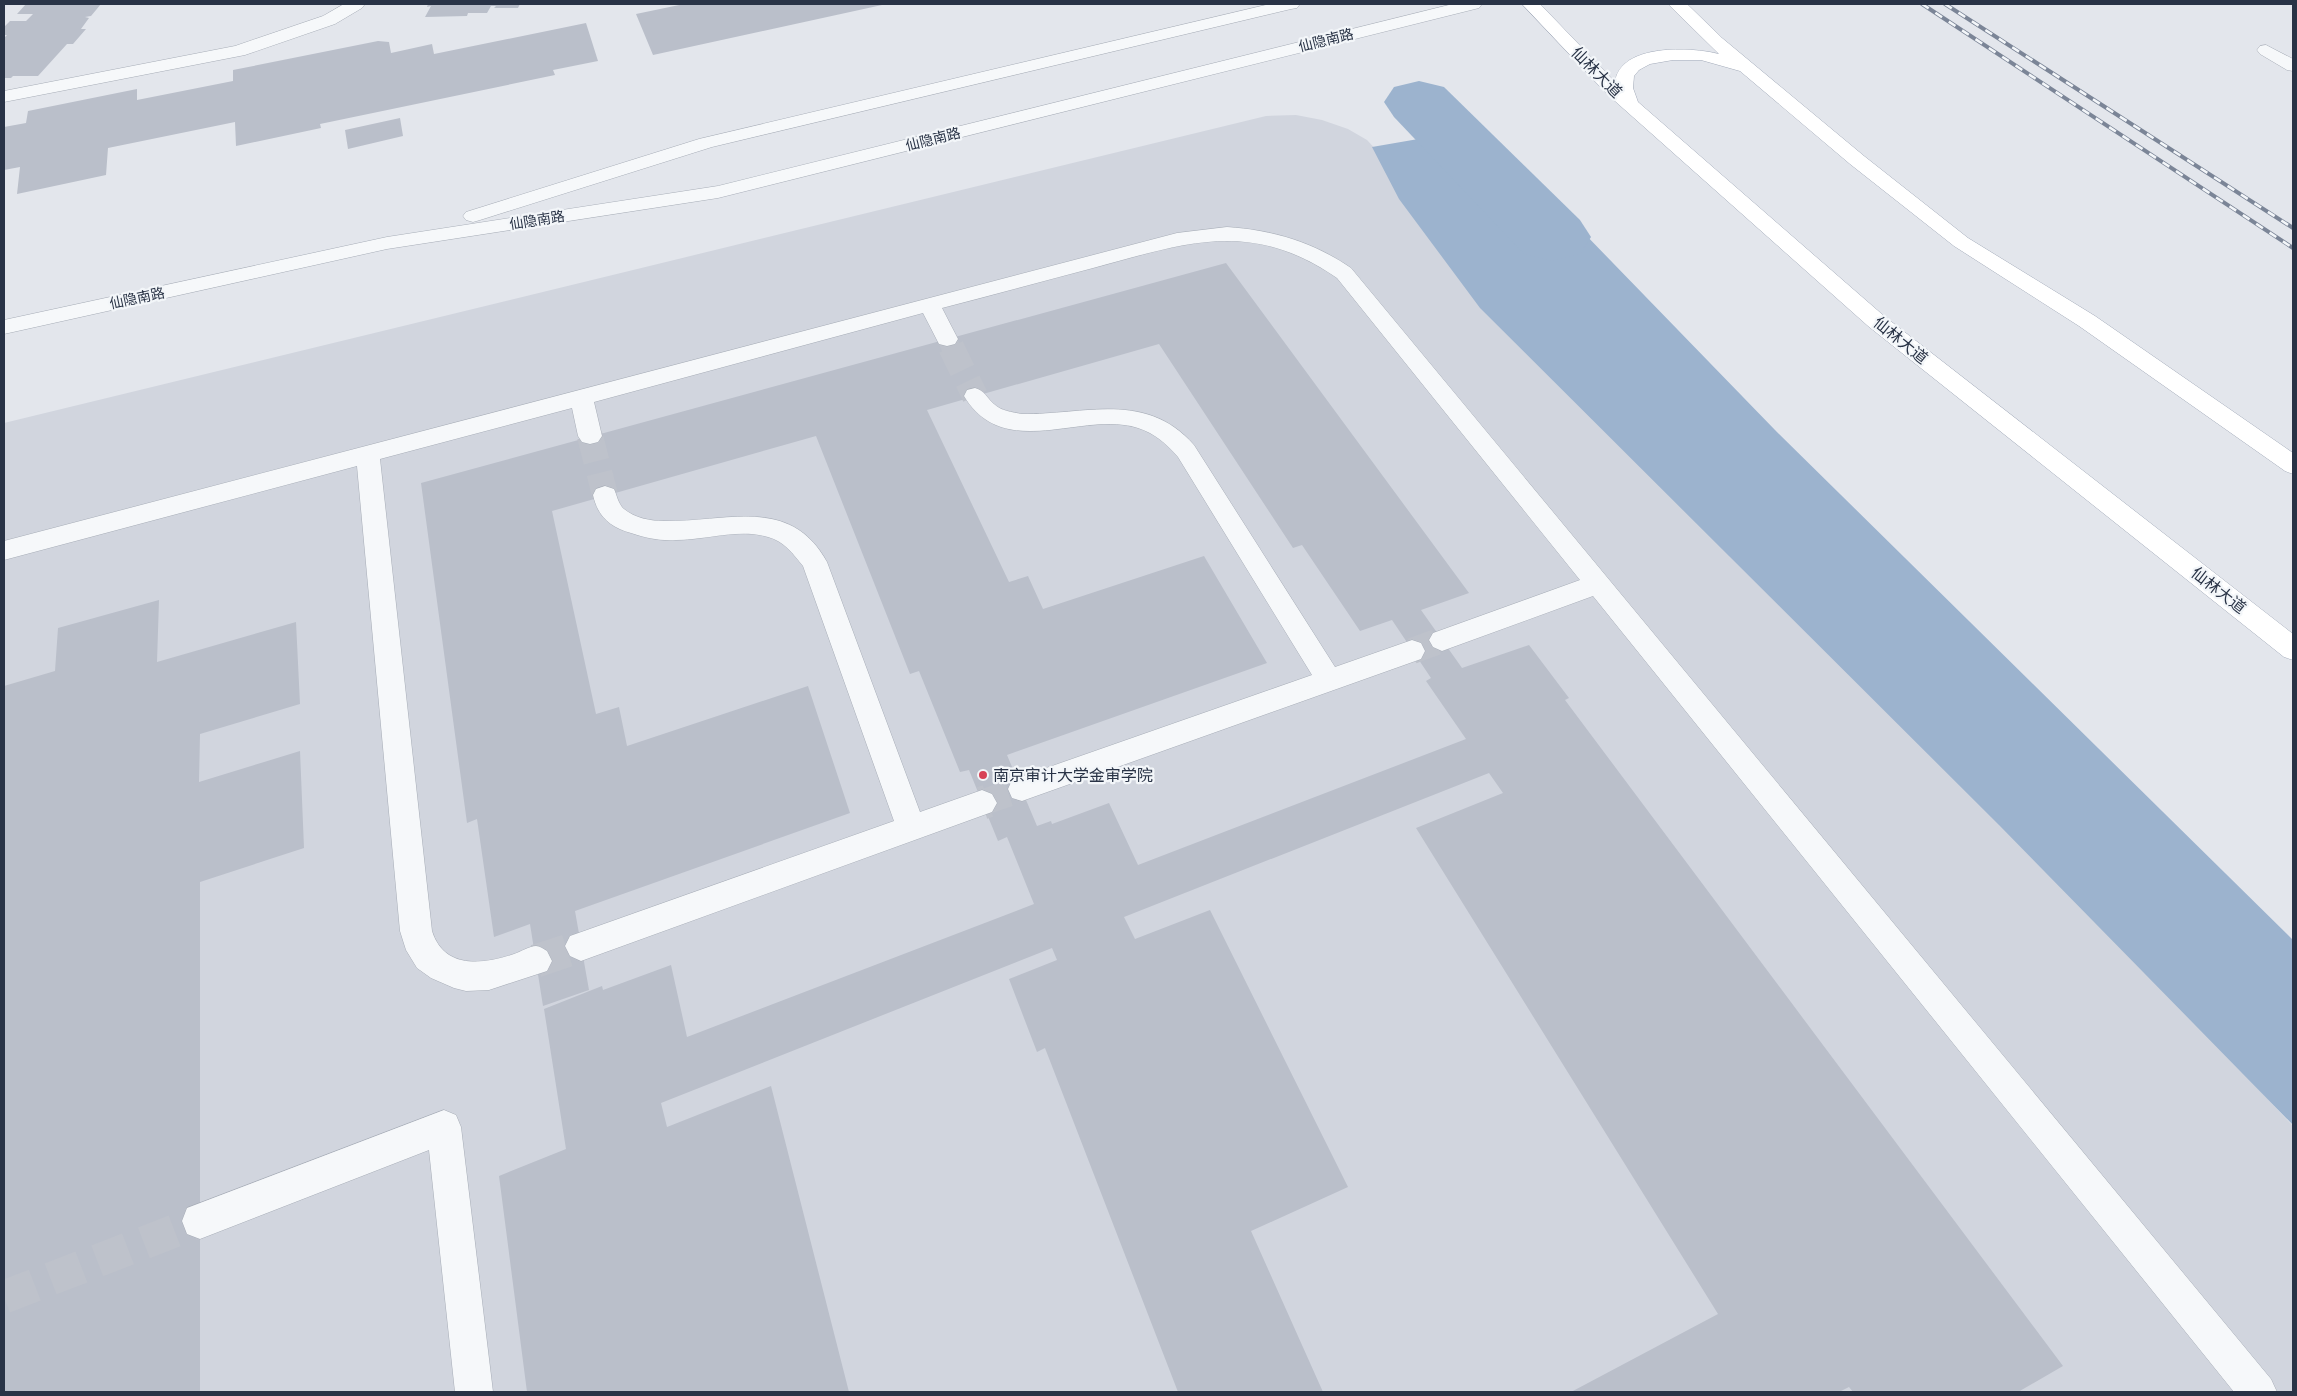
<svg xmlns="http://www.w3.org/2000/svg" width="2297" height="1396" viewBox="0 0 2297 1396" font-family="Rubik,'Noto Sans SC',sans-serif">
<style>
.built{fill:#d1d5de}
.water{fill:#9cb3ce}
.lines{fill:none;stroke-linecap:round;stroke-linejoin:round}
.river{fill:#9cb3ce;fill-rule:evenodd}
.building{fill:#babfca;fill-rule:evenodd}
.minor-tunnel-far2{stroke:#bec2cb;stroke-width:19;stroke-dasharray:19 10;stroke-linecap:butt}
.minor-tunnel-far1{stroke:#bec2cb;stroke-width:26;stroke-dasharray:26 12;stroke-linecap:butt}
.minor-tunnel{stroke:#bec2cb;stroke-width:33;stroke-dasharray:33 17;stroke-linecap:butt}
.minor-casing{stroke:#a7adb7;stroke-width:1}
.major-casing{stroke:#a2aab9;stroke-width:1}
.minor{fill:#f6f8fa;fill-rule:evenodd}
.major{fill:#fff;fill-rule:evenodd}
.rail-casing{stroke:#7b8597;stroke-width:4}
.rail{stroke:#f3f6f9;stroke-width:2.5;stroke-dasharray:8;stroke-linecap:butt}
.poi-dot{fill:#d84256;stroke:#f3f6f9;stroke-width:2}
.labels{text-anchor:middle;stroke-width:4.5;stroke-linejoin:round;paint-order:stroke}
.far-street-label{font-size:14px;fill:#293346;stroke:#f3f6f9}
.street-label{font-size:16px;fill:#293346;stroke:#f3f6f9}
.poi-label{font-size:16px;fill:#293346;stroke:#f3f6f9;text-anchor:start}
</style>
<rect width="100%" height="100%" fill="#e3e6ec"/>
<!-- built -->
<path class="built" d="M1296,115L1322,120L1348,129L1367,140L2293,1126V1392H4V423L1266,116Z"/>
<!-- water -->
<path class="water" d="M1482,128L1775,430L2293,940V1125L2000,826L1480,308L1399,199L1372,147Z"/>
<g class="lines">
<!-- river -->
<path class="river" d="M1419,81L1444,87L1580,220L1591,237L1580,254L1552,261L1524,254L1394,117L1384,102L1394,87Z"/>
</g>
<!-- building -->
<path class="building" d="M26,4H101L91,16L85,17L89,18L81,29H86L73,44H67L38,76H13L11,78H4V38L7,35H4V27L10,21H26L33,14H17Z
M428,4H520L518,8H494L496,6H491L487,13H468L467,16L425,17L431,6L427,7Z
M684,4H882V5L653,55L636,14Z
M586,23L598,61L553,70L555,75L320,124L321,128L236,146L235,122L108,148L106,175L17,194L20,167L4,170V127L26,123L28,111L137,89V100L233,81V70L378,41L389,42L391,53L432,44L434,54Z
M400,118L403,136L348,149L345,130Z
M1226,263L1469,593L1421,610L1462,668L1529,645L1569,698L1565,700L2063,1366L2018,1392H1853L1849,1387L1839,1392H1571L1718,1314L1416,828L1503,793L1489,773L1124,917L1135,939L1210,910L1348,1187L1251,1231L1323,1392H1178L1045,1048L1037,1052L1009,979L1057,960L1052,948L661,1103L667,1127L771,1086L849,1392H527L499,1176L566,1149L544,1009L602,986L603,990L671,965L687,1037L1034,904L1007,837L998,841L969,770L960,772L919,671L910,674L816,436L552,511L596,714L619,707L627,746L808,686L850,813L575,911L589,990L543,1006L530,924L494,937L477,819L467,823L421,483ZM1159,344L1293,548L1302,545L1360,631L1392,620L1431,678L1426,681L1466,739L1138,865L1109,803L1052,824L1051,821L1037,826L1007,755L1267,663L1204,556L1043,609L1028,576L1009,582L927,410Z
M159,600L157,662L296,622L300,704L200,734L199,782L300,751L304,848L200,882V1392H4V686L55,671L58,628Z"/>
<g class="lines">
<!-- minor-tunnel-far2 -->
<path class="minor-tunnel-far2" d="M947,339L951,348"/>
<!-- minor-tunnel-far1 -->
<path class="minor-tunnel-far1" d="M951,347L975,396
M590,436L605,495
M1412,651L1442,640
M984,802L1022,789"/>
<!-- minor-tunnel -->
<path class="minor-tunnel" d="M982,803L988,801
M536,961L581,946
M4,1297L200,1221"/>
<!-- minor casing -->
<g class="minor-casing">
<path id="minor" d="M344,4H365L362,8L335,24L245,55L4,102V91L235,46L323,16Z
M1270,4H1300L1297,8L1291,9L712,147L480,220L473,222L466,220L463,216L466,212L699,139Z
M1453,4H1482L1479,8L718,198L387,249L4,334V320L387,237L718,186Z
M2266,45L2293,59V71L2287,70L2260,54L2257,50L2260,46Z
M1227,227C1273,230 1313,242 1351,268L2271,1379L2277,1392H2234L1593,596L1442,651L1433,647L1429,640L1433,633L1580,580L1337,278C1250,218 1186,243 1093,268C1043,281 993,295 942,308L958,339L955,344L947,346L939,344L923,313L594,402L602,436L598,442L590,444L582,442L578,436L572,408L380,459L432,931C444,969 482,965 514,954C520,952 530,946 536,946C539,946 544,949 547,951L552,961L547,971L489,990L466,991L454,988L431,978L417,968L406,950L400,931L357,466L4,560V541L1177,233Z
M975,388C985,391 986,397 994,404C1001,411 1012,412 1022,414C1084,415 1146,390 1194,445L1335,667L1412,640L1421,643L1425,651L1421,659L1022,801L1012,798L1008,789L1012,780L1312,675L1178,457C1167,444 1154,433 1138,428C1083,410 1004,463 964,396L967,390Z
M605,486L614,489C617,495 618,504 624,509C635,518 650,521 664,521C724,523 790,494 827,562L920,812L982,790L992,794L997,803L992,812L581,961L570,956L565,946L570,936L894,821L803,566C793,554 784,541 768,537C739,528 706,540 676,540C660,541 646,538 631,533C610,527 598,517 593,495L596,489Z
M444,1110L456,1115L461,1127L493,1392H455L429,1150L200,1239L187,1234L182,1221L187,1208Z"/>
</g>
<!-- major casing -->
<g class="major-casing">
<path id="major" d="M1522,4H1540L1615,82C1620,43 1692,47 1719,54L1668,4H1687L1722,38L1864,156L1968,238L2095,316L2293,453V474L2285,471L2079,326L1954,246L1850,164L1740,71L1701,60H1673L1650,64L1639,70L1634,76L1633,88L1638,102L1884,316L2293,634V660L2284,657L1868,326L1607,94Z"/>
</g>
<!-- minor -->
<use href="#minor" class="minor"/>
<!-- major -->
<use href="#major" class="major"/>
<!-- rail casing -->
<g class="rail-casing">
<path id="rail" d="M1922,4L2293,248
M1945,4L2293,228"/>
</g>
<!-- rail -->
<use href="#rail" class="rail"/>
</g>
<!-- markers -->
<circle class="poi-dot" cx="983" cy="775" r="5"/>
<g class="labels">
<!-- far-street labels -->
<g class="far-street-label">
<text transform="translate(1326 40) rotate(-14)" y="5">仙隐南路</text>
<text transform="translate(933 139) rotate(-14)" y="5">仙隐南路</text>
<text transform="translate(537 220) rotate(-9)" y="5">仙隐南路</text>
<text transform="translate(137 298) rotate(-12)" y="5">仙隐南路</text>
</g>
<!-- street labels -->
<g class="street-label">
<text transform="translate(1597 72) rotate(45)" y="6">仙林大道</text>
<text transform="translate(1901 340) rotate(39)" y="6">仙林大道</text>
<text transform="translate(2219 590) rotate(38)" y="6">仙林大道</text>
</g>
<!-- poi labels -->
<g class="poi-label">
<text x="993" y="781">南京审计大学金审学院</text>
</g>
</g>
<!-- border -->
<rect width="2297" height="1396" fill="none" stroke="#293346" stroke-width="10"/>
</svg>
